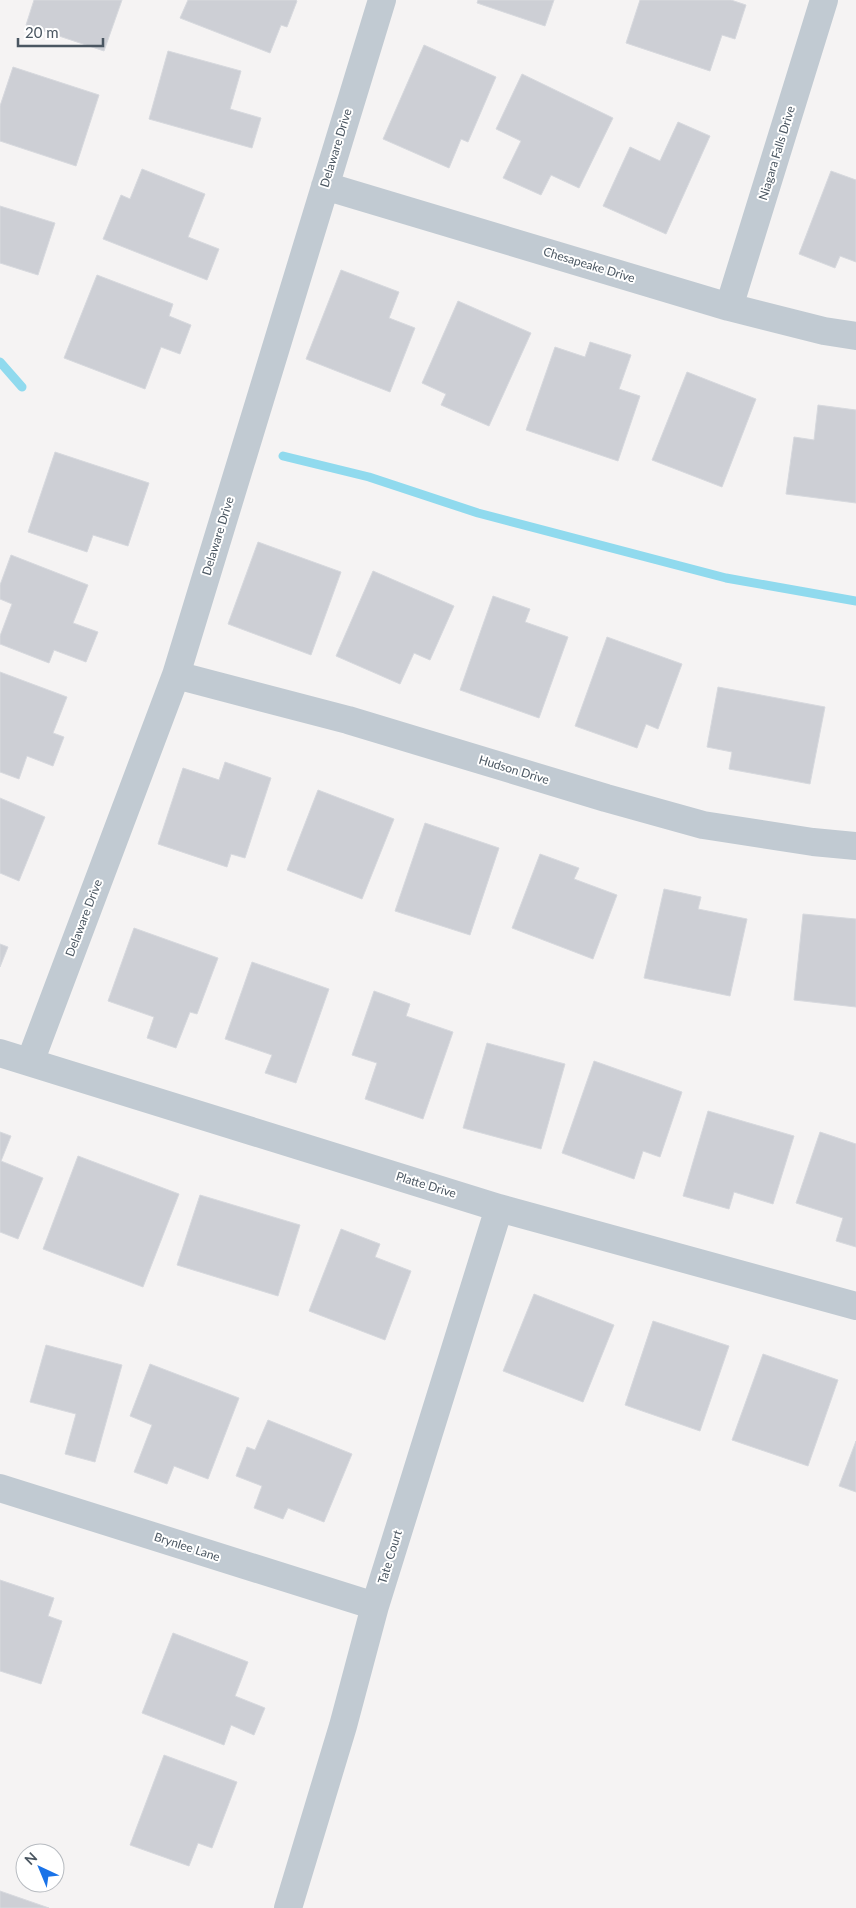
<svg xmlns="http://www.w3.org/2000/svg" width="856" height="1908" viewBox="0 0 856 1908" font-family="Lato,sans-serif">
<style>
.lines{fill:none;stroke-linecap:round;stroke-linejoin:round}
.stream{stroke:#90daee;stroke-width:9}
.building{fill:#cdcfd5;stroke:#d7d9de}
.minor{stroke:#c1cad2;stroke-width:28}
.labels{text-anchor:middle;stroke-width:4;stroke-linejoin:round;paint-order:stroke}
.street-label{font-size:12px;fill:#4a5661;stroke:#fff}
</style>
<rect width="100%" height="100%" fill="#f5f3f3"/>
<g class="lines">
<!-- stream -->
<path class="stream" d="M0,362L22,387
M283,456L369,477L478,513L726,578L856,601"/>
</g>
<!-- building -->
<path class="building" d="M34,0H122L104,51L26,25Z
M188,0H296L297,1L287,27L281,25L270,53L180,18Z
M478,0H554L545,26L477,3Z
M640,0H731L746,5L735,39L722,35L710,71L626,43Z
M424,45L496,77L468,142L461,139L449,168L383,139Z
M168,51L241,71L230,109L261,118L252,148L149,119Z
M13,67L99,95L76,166L0,141V106Z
M522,74L613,118L579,188L551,175L541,195L503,178L521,141L496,129Z
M678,122L710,136L666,234L603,206L630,147L660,161Z
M142,169L205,194L188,237L219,249L207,280L103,239L121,195L130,199Z
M831,171L856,180V262L840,256L835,268L799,254Z
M0,206L55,223L38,275L0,263Z
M341,270L399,292L389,318L415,328L390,392L306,359Z
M97,275L173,304L169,316L191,325L180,354L161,347L145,389L64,358Z
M458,301L531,333L489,426L441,405L446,394L422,383Z
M590,342L631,355L619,389L640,396L618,461L526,430L555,347L585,357Z
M687,372L756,399L722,487L652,460Z
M818,405L856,410V503L786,494L794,437L814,440Z
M55,452L149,483L128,546L93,535L87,552L28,532Z
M258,542L341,572L311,655L228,624Z
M11,555L88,585L73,623L98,632L86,662L54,650L49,663L0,644V636L12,604L0,599V585Z
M373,571L454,606L430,660L414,653L400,684L336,656Z
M493,596L530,609L525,622L568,637L539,718L460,690Z
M607,637L682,664L658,729L646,724L637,748L575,726Z
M0,672L67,697L53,733L64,737L53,766L27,756L19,779L0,772Z
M718,687L825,707L810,784L729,769L732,752L707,747Z
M225,762L271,778L245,858L231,854L227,867L158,844L183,768L219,780Z
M318,790L394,819L362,899L287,870Z
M0,798L45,817L19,881L0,873Z
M425,823L499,848L470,935L395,911Z
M540,854L579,868L574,879L617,895L593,959L512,928Z
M664,889L701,897L698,909L747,919L730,996L644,978Z
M803,914L856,919V1007L794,1000Z
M134,928L218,958L197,1014L190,1012L176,1048L147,1038L154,1017L108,1001Z
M0,944L8,947L0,967Z
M252,962L329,989L296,1083L265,1073L272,1055L225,1039Z
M374,991L410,1004L406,1016L453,1032L423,1119L365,1099L377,1063L352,1055Z
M487,1043L565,1064L541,1149L463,1128Z
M594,1061L682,1092L660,1157L643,1151L634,1179L562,1153Z
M708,1111L794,1136L773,1204L734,1192L729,1209L683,1196Z
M0,1132L11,1136L1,1161L43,1178L18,1239L0,1232Z
M820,1132L856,1144V1247L836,1241L843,1218L796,1203Z
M78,1156L179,1194L143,1287L43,1249Z
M200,1195L300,1225L278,1296L177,1265Z
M341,1229L380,1244L375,1257L411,1271L385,1340L309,1311Z
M534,1294L614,1325L583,1402L503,1371Z
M653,1321L729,1346L700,1431L625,1405Z
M46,1345L122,1365L95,1462L65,1454L76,1414L30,1402Z
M763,1354L838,1380L808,1466L732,1440Z
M150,1364L239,1398L208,1479L174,1466L167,1484L134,1472L152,1425L130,1416Z
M268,1420L352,1454L324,1522L288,1508L283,1519L254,1508L262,1486L236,1476L247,1447L255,1450Z
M856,1441V1492L839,1486Z
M0,1580L54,1598L48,1616L62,1621L41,1684L0,1671Z
M173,1633L248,1662L235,1696L265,1708L254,1735L231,1725L224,1745L142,1713Z
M164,1755L237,1782L212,1848L198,1843L189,1866L130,1845Z
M0,1891L49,1908H0Z"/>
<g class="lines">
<!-- minor -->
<path class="minor" d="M325,186L729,307L824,331L856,336
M729,307L824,0
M176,675L348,720L606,798L703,825L813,842L856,846
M0,1053L499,1208L856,1306
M30,1062L176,675L382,0
M0,1488L375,1606
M288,1908L343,1726L375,1606L499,1208"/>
</g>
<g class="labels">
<!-- street labels -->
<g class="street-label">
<text transform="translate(336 148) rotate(-73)" y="4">Delaware Drive</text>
<text transform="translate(777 153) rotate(-73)" y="4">Niagara Falls Drive</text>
<text transform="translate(589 265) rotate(17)" y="4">Chesapeake Drive</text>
<text transform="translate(218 536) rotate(-73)" y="4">Delaware Drive</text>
<text transform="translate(514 770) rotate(17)" y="4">Hudson Drive</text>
<text transform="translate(84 918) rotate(-69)" y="4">Delaware Drive</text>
<text transform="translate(426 1185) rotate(17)" y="4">Platte Drive</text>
<text transform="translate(187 1547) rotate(18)" y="4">Brynlee Lane</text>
<text transform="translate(390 1557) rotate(-73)" y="4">Tate Court</text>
</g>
</g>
<!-- north arrow -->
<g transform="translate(40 1868) rotate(316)"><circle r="24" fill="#ffffff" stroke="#b7bbc0"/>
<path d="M0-4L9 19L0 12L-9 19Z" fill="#1a73e8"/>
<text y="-8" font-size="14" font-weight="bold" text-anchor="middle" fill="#4a5661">N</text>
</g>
<!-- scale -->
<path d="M18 38v8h85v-8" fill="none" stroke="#4a5661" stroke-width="2.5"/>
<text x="25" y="38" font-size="15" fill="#4a5661" stroke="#ffffff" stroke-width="4" paint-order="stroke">20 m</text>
</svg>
